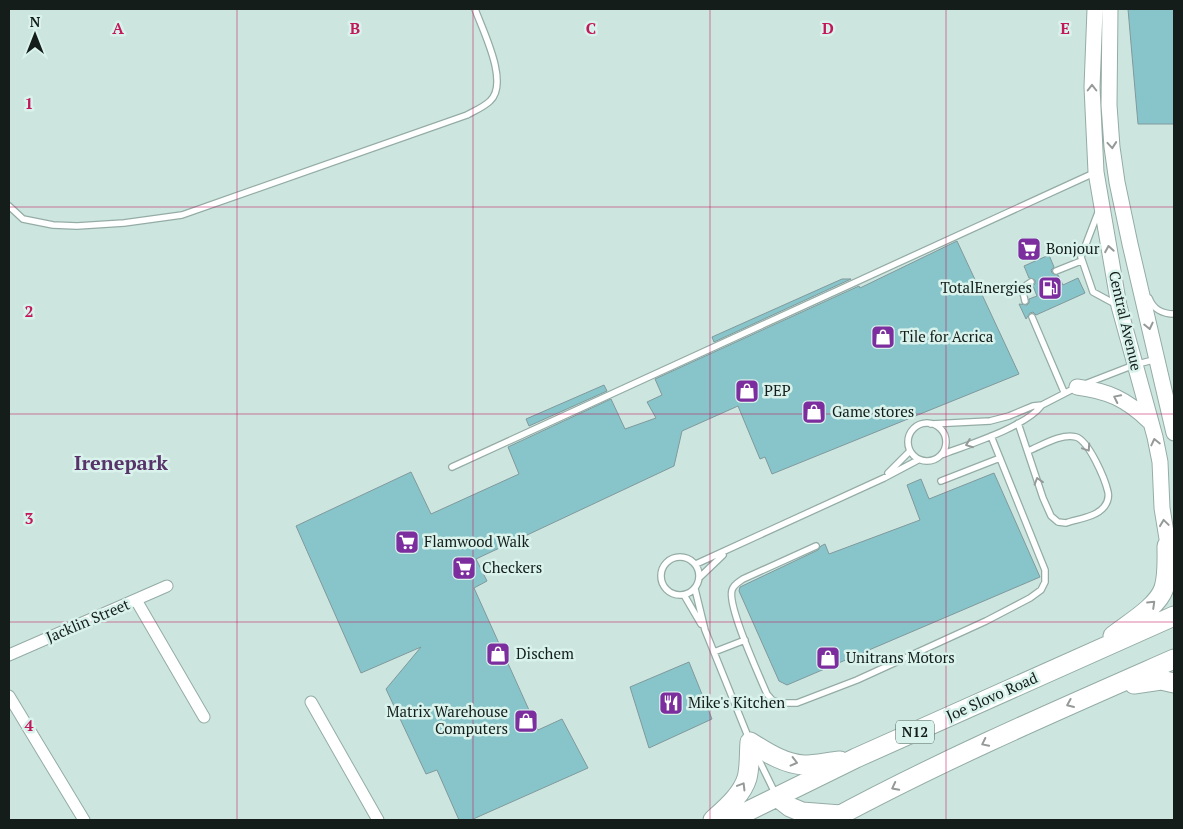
<svg xmlns="http://www.w3.org/2000/svg" width="1183" height="829" viewBox="0 0 1183 829" font-family="'PT Serif',serif">
<style>
.building{fill:#88c5cb;stroke:#80999c}
.lines{fill:none;stroke-linecap:round;stroke-linejoin:round}
.service-casing{stroke:#94aca5;stroke-width:8}
.minor-casing{stroke:#94aca5;stroke-width:13}
.tertiary-casing{stroke:#94aca5;stroke-width:17}
.trunk-casing{stroke:#94aca5;stroke-width:21}
.service{stroke:#fff;stroke-width:5.5}
.minor{stroke:#fff;stroke-width:11}
.tertiary{stroke:#fff;stroke-width:15}
.trunk{stroke:#fff;stroke-width:19}
.oneway{stroke:#959998}
.grid{fill:none;stroke:#c2185b;stroke-width:1;stroke-opacity:0.55}
.labels{text-anchor:middle;stroke-width:5;stroke-linejoin:round;paint-order:stroke}
.shield{fill:#d9f3ec;stroke:#4f5d59;stroke-width:1}
.shield-label{font-size:14px;font-weight:bold;fill:#141d1a}
.poi-label{font-size:15px;fill:#141d1a;stroke:#d9f3ec;text-anchor:start}
.street-label{font-size:15px;fill:#141d1a;stroke:#d9f3ec}
.district-label{font-size:20px;font-weight:bold;fill:#58336a;stroke:#d9f3ec}
.grid-label{font-size:16px;text-anchor:middle;font-weight:bold;fill:#c2185b;stroke:#d9f3ec;stroke-width:5;stroke-linejoin:round;paint-order:stroke}
</style>
<rect width="100%" height="100%" fill="#cce6df"/>
<!-- building -->
<path class="building" d="M1128,9H1174V124H1138Z
M957,241L1019,374L772,474L765,457L760,459L738,406L682,431L674,466L476,559L487,581L474,588L538,730L562,719L588,768L471,820H459L437,770L426,774L386,689L421,647L361,673L296,526L411,472L431,514L519,474L508,447L611,399L625,429L656,418L647,402L662,395L655,379L859,286L860,288Z
M1049,255L1054,267L1051,270L1052,273L1058,275L1063,285L1078,278L1085,293L1036,315L1033,312L1030,313L1026,319L1019,304L1027,305L1029,303V299L1037,296L1033,286L1035,284V280L1029,278L1024,266Z
M842,279H851L714,342L712,337Z
M604,385L607,391L529,426L526,419Z
M994,473L1040,577L787,685L779,681L739,591L740,587L818,550L821,546L825,544L829,554L920,520L907,485L921,479L929,499Z
M689,662L712,719L649,748L630,687Z"/>
<g class="lines">
<!-- service casing -->
<g class="service-casing">
<path id="service" d="M9,206L23,219L53,225L77,226L124,223L182,215L467,115C474,111 484,107 490,101C510,83 482,29 475,9
M1099,210L1081,257L1093,292L1117,305
M1056,271L1081,261
M1149,298C1153,309 1163,314 1174,314
M1025,301L1022,288L1031,282
M1032,317L1064,392
M1085,384L1134,365L1157,359
M908 442a19 19 0 1 1 38 0a19 19 0 1 1-38 0Z
M1018,423L1043,498L1051,516L1058,522L1066,523C1078,519 1096,517 1104,507C1108,502 1109,497 1108,492C1105,479 1089,441 1076,437C1061,433 1041,446 1028,451
M931,424L990,421L1009,416L1033,406L1042,405L1077,387
M941,455C967,445 1026,427 1042,405
M452,467L1094,173
M888,473L910,451
M941,481L1000,458
M816,546L743,579C739,582 734,584 732,590C727,606 759,675 767,694L773,701L784,703H797L857,680L986,621L1030,598L1041,590L1045,582V570L991,436
M661 576a19 19 0 1 1 38 0a19 19 0 1 1-38 0Z
M696,564L884,478L918,460
M700,577L723,555
M695,589L705,630L749,739
M684,595L701,624
M714,652L745,640
M756,754L776,795"/>
</g>
<!-- minor casing -->
<g class="minor-casing">
<path id="minor" d="M136,600L204,717
M9,655L167,586
M9,696L84,820
M311,702L378,820"/>
</g>
<!-- tertiary casing -->
<g class="tertiary-casing">
<path id="tertiary" d="M1095,9L1092,87L1096,172L1119,306L1155,437L1160,462L1162,508L1170,557
M1110,9L1109,105L1112,147L1117,182L1130,244L1174,433
M1077,387C1108,391 1126,399 1149,421"/>
</g>
<!-- trunk casing -->
<g class="trunk-casing">
<path id="trunk" d="M1113,636C1128,624 1158,607 1164,588C1168,575 1167,560 1167,546
M1134,684L1161,680L1174,683
M777,797L790,807L802,812L841,815
M713,820C725,809 742,795 747,778C750,767 749,754 750,742C766,752 784,764 804,765C816,765 828,762 840,761
M730,820L856,758L1174,616
M831,820C942,760 1058,710 1174,659"/>
</g>
<!-- service -->
<use href="#service" class="service"/>
<!-- minor -->
<use href="#minor" class="minor"/>
<!-- tertiary -->
<use href="#tertiary" class="tertiary"/>
<!-- trunk -->
<use href="#trunk" class="trunk"/>
</g>
<!-- one-way arrows -->
<defs><path id="oneway-chevron" d="M-2-3.5L2.5 0L-2 3.5" fill="none" stroke-width="1.6" stroke-linecap="round" stroke-linejoin="round" transform="scale(1.25)"/></defs>
<g class="oneway">
<use href="#oneway-chevron" transform="translate(1092 88) rotate(-90)"/>
<use href="#oneway-chevron" transform="translate(1112 145) rotate(85)"/>
<use href="#oneway-chevron" transform="translate(1109 249) rotate(-100)"/>
<use href="#oneway-chevron" transform="translate(1149 326) rotate(77)"/>
<use href="#oneway-chevron" transform="translate(1117 398) rotate(-154)"/>
<use href="#oneway-chevron" transform="translate(1155 442) rotate(-103)"/>
<use href="#oneway-chevron" transform="translate(969 444) rotate(159)"/>
<use href="#oneway-chevron" transform="translate(1087 448) rotate(56)"/>
<use href="#oneway-chevron" transform="translate(1038 481) rotate(-107)"/>
<use href="#oneway-chevron" transform="translate(1164 523) rotate(-98)"/>
<use href="#oneway-chevron" transform="translate(1152 604) rotate(-44)"/>
<use href="#oneway-chevron" transform="translate(1070 704) rotate(157)"/>
<use href="#oneway-chevron" transform="translate(985 743) rotate(154)"/>
<use href="#oneway-chevron" transform="translate(794 762) rotate(14)"/>
<use href="#oneway-chevron" transform="translate(742 786) rotate(-59)"/>
<use href="#oneway-chevron" transform="translate(895 787) rotate(153)"/>
</g>
<!-- grid -->
<path class="grid" d="M237,9V820M473,9V820M710,9V820M946,9V820M9,207H1174M9,414H1174M9,622H1174"/>
<!-- icons -->
<defs>
<g id="supermarket-square" transform="scale(1.25)"><rect x="-9" y="-9" width="18" height="18" rx="4" fill="#7d2e9e" stroke="#d9f3ec"/><path d="M-6-5.5h2.5l.6 2H6L4.5 2H-2.5L-4.4-4H-6ZM-1.5 3.2a1.3 1.3 0 1 0 .1 0ZM3 3.2a1.3 1.3 0 1 0 .1 0Z" fill="#fff"/></g>
<g id="fuel-square" transform="scale(1.25)"><rect x="-9" y="-9" width="18" height="18" rx="4" fill="#7d2e9e" stroke="#d9f3ec"/><path d="M-5.5-6h7V0h2V4h1.3V-2.5L3-4.5l.8-.8L6-3V5H2.5V1h-1V6h-7ZM-4.2-4.7v3.2H.2V-4.7Z" fill="#fff"/></g>
<g id="shop-square" transform="scale(1.25)"><rect x="-9" y="-9" width="18" height="18" rx="4" fill="#7d2e9e" stroke="#d9f3ec"/><path d="M-5-2.5h2.3a2.7 3.5 0 0 1 5.4 0H5L5.5 6h-11ZM-1.5-2.5h3a1.5 2.3 0 0 0-3 0Z" fill="#fff"/></g>
<g id="restaurant-square" transform="scale(1.25)"><rect x="-9" y="-9" width="18" height="18" rx="4" fill="#7d2e9e" stroke="#d9f3ec"/><path d="M-5-6h1v4h1v-4h1v4h1v-4h1v5L-1.5 .5V6h-2V.5L-5-1ZM5-6V6H3V1.5H1.5Q1.5-4 5-6Z" fill="#fff"/></g>
</defs>
<g fill-rule="evenodd">
<use href="#supermarket-square" x="1029" y="249"/>
<use href="#fuel-square" x="1050" y="288"/>
<use href="#shop-square" x="883" y="337"/>
<use href="#shop-square" x="747" y="391"/>
<use href="#shop-square" x="814" y="412"/>
<use href="#supermarket-square" x="407" y="542"/>
<use href="#supermarket-square" x="464" y="568"/>
<use href="#shop-square" x="498" y="654"/>
<use href="#shop-square" x="828" y="658"/>
<use href="#restaurant-square" x="671" y="703"/>
<use href="#shop-square" x="526" y="721"/>
</g>
<g class="labels">
<!-- shield labels -->
<rect class="shield" x="896" y="720.5" width="38" height="23" rx="4"/>
<g class="shield-label">
<text x="915" y="737">N12</text>
</g>
<!-- poi labels -->
<g class="poi-label">
<text x="1046" y="254">Bonjour</text>
<text x="1032" y="293" text-anchor="end">TotalEnergies</text>
<text x="900" y="342">Tile for Acrica</text>
<text x="764" y="396">PEP</text>
<text x="832" y="417">Game stores</text>
<text x="424" y="547">Flamwood Walk</text>
<text x="482" y="573">Checkers</text>
<text x="516" y="659">Dischem</text>
<text x="846" y="663">Unitrans Motors</text>
<text x="688" y="708">Mike's Kitchen</text>
<text x="508" y="717" text-anchor="end">Matrix Warehouse<tspan x="508" dy="17">Computers</tspan></text>
</g>
<!-- street labels -->
<g class="street-label">
<text transform="translate(1125 321) rotate(77)" y="5">Central Avenue</text>
<text transform="translate(88 621) rotate(-23)" y="5">Jacklin Street</text>
<text transform="translate(992 697) rotate(-24)" y="5">Joe Slovo Road</text>
</g>
<!-- district labels -->
<g class="district-label">
<text x="121" y="470">Irenepark</text>
</g>
</g>
<g class="grid-label">
<text x="118" y="34">A</text>
<text x="355" y="34">B</text>
<text x="591" y="34">C</text>
<text x="828" y="34">D</text>
<text x="1065" y="34">E</text>
<text x="29" y="109">1</text>
<text x="29" y="317">2</text>
<text x="29" y="524">3</text>
<text x="29" y="731">4</text>
</g>
<!-- border -->
<rect width="1183" height="829" fill="none" stroke="#141d1a" stroke-width="20"/>
<!-- north arrow -->
<g transform="translate(35 35)" stroke="#d9f3ec" stroke-width="4" paint-order="stroke">
<path d="M0-4L9 19L0 12L-9 19Z" fill="#141d1a"/>
<text y="-8" font-size="14" font-weight="bold" text-anchor="middle" fill="#141d1a">N</text>
</g>
</svg>
